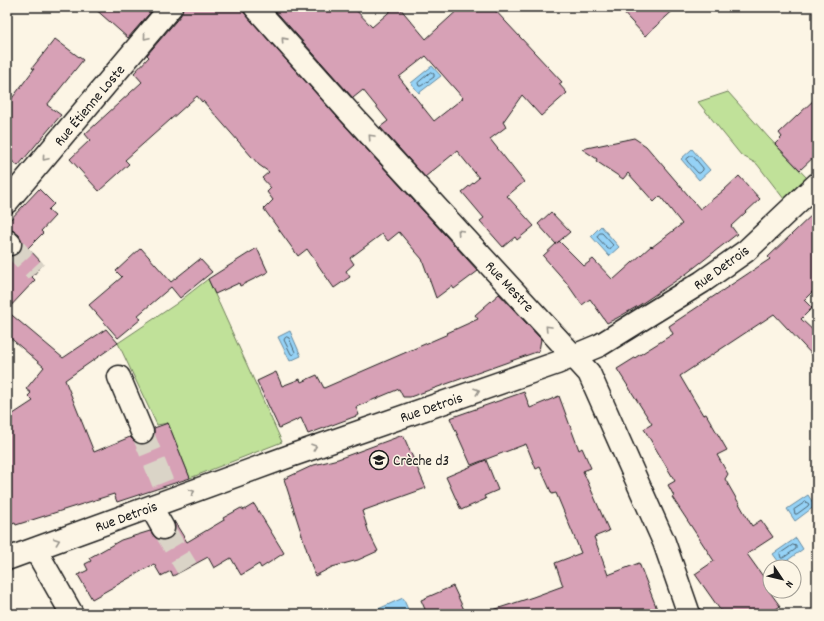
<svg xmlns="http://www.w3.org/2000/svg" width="824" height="621" viewBox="0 0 824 621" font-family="Dekko,sans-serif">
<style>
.green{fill:#c0e199;stroke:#6e7e5a}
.water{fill:#95d2f6;stroke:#65899f}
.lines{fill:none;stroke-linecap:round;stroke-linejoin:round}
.shore{stroke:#4c6573;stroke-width:1}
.building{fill:#d7a1b6;stroke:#1c1c1c;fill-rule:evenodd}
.minor-tunnel{stroke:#dad4c7;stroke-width:22;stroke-dasharray:22 11;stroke-linecap:butt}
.minor-casing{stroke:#1c1c1c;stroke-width:25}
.minor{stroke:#fcf5e5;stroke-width:22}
.oneway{stroke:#97938b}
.labels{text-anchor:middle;stroke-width:3;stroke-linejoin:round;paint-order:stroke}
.street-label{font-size:15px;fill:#1c1c1c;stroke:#fcf5e5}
.poi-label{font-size:15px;fill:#1c1c1c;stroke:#fcf5e5;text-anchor:start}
</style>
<rect width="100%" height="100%" fill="#fcf5e5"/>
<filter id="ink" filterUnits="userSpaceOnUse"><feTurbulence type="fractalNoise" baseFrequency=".025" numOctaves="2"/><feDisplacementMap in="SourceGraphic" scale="8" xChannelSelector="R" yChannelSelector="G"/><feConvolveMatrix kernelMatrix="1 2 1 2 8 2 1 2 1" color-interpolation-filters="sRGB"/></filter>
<g filter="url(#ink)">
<!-- green -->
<path class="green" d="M728,92L769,138L807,178L784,199L757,164L741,155L698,102Z
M208,279L282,442L190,478L168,423L157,425L118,343L176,304Z"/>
<!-- water -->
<path class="water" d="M432,66L441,76L419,93L411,83Z
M692,149L710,170L699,180L681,159Z
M601,226L619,247L609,256L591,236Z
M290,331L301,356L290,361L278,337Z
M808,495L815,506L795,521L787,509Z
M796,538L803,549L781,565L773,554Z
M403,598L410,614H367Z"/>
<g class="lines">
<!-- shore -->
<path class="shore" d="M431,72L434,74V77L421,86H419L418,83Z
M691,156H693L703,168V170L700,173H698L687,161V159Z
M600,233H602L613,245L610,249H608L597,237L598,235Z
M287,337L289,338L295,352L293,355L291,354L284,340L285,338Z
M806,502L809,504L808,506L797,514H795L794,510Z
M793,545L796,546V549L783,558H781L780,554Z"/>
</g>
<!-- building -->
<path class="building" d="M93,7H155L128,38Z
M183,7H239L339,119L478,271L454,289L452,286L436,298L422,259L409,244L399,232L388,241L382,234L350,258L354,264L346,271L350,277L334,288L307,249L298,256L264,209L273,200L267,192L271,188L262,178L269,172L259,165L203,101L202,102L197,96L125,160L129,164L99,191L70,159L90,140L85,134L142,82L134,73L149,57L147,55L181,15Z
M272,7H353L372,27L395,7H399L426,39L461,7H492L562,82L559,84L567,93L541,116L522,95L503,122L506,127L490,139L524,182L507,196L534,226L517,240L515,237L503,247L480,221L484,218L462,192L479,178L457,151L425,177L380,127L388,121L363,90L353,98ZM426,56L463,98L434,121L399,77Z
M618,7H677L645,36Z
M55,39L83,60L47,105L61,115L18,166L7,157V105L34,69L32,68Z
M817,97V154L800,170L775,144L782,137L779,133Z
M634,138L646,146L700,209L723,191L739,176L760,199L731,226L737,234L686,274L638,306L617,318L607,323L590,299L582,305L566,282L543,256L559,241L584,266L593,259L613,280L651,246L652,247L682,224L660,196L654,202L628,173L623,179L596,161L597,159L582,149Z
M39,189L54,204L48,210L55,216L41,231L43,233L28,248L43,264L32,277L35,280L7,310V256H13L19,253L22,247V241L19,235L11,229H7V223Z
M817,210V287L804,300L812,308L801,319L817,334V360L774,314L680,376L703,415L706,414L727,450L717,455L728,474L725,479L752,526L761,520L773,537L747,554L767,582L764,584L780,606L770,614H723L695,574L714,561L672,497L674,496L668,485L675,481L644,429L652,424L617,369L673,334L669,326L770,259L768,257Z
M551,212L570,232L556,244L538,224Z
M141,248L171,282L200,259L212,272L180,298L171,287L137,316L141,319L118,338L89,305L122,277L116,271Z
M257,248L268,272L240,286L239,283L215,294L208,279Z
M499,294L541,339L539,351L410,397H403L399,389L356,407L359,415L308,434L301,418L279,428L257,381L276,372L282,386L300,379L301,382L317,375L324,388L448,334L447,333L478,319L475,315Z
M7,311L63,358L106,329L118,343L65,380L94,452L130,437L135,442L141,444H146L152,439L154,434V428L168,423L190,478L117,502L114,494L16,525L15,523L7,526V418L33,401L28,396L31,393L26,389L44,367L7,335Z
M524,392L530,408L559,396L579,450L582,448L591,468L583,471L609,531L594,537L608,575L639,563L659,614H494L493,610L533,597L563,586L555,563L581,553L556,493L552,494L540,467L536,469L526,444L471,465L450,418Z
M403,435L426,488L362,511L369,533L378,551L358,560L332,567L315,576L284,479L314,465L338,459Z
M486,460L498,490L484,496L486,499L461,510L446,477Z
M254,504L284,553L261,568L259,564L241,575L231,558L214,568L208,557L173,576L171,571L161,576L154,564L92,599L78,575L88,570L85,564L91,561L89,558L121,540L150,531L157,539L163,540L169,539L174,534L175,528L174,521L187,542L224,520L223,518L241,508L244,510Z
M453,586L466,614H427L421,600Z"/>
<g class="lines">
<!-- minor-tunnel -->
<path class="minor-tunnel" d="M10,244L36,272
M142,432L164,486
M163,528L187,568"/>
<!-- minor casing -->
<g class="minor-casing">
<path id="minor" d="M255,7L348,111L589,373L664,542L689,614
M7,202L171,7
M7,241L10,244
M119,377L142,432
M151,507L163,528
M35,549L72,614
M7,559L290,456L557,363L600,345L702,282L746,251L817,184"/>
</g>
<!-- minor -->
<use href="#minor" class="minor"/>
</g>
<!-- one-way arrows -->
<defs><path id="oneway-chevron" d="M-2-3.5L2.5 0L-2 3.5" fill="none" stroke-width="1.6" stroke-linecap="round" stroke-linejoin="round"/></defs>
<g class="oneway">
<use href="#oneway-chevron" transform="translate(146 37) rotate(130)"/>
<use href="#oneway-chevron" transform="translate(284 40) rotate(-132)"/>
<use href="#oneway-chevron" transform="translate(371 137) rotate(-133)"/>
<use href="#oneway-chevron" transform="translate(45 158) rotate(130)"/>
<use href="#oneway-chevron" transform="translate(460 232) rotate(-133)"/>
<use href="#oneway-chevron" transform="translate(548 328) rotate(-133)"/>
<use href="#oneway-chevron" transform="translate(477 391) rotate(-19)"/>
<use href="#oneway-chevron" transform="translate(314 447) rotate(-19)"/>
<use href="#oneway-chevron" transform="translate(192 492) rotate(-20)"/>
<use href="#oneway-chevron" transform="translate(57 541) rotate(-20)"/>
</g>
</g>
<!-- icons -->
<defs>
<g id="school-ring" transform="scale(1)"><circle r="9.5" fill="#fcf5e5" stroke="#1c1c1c" stroke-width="1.5"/><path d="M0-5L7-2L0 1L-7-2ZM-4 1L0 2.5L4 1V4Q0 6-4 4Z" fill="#1c1c1c"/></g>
</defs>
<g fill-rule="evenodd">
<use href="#school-ring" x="379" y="460"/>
</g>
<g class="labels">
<!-- street labels -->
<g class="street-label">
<text transform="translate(89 105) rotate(-50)" y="5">Rue Étienne Loste</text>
<text transform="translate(721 267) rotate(-36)" y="5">Rue Detrois</text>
<text transform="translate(510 286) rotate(47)" y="5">Rue Mestre</text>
<text transform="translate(431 407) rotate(-19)" y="5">Rue Detrois</text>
<text transform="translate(126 516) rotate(-20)" y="5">Rue Detrois</text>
</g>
<!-- poi labels -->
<g class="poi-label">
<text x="393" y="465">Crèche d3</text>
</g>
</g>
<!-- margin -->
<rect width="824" height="621" fill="none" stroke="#fcf5e5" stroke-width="24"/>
<rect x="12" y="12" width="800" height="597" fill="none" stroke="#1c1c1c" stroke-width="1.5" filter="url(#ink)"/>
<!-- north arrow -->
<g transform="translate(782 579) rotate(125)"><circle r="19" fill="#fcf5e5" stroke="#a29e95"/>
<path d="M0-3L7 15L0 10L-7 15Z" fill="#1c1c1c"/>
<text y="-6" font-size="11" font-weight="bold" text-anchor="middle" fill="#1c1c1c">N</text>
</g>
</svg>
